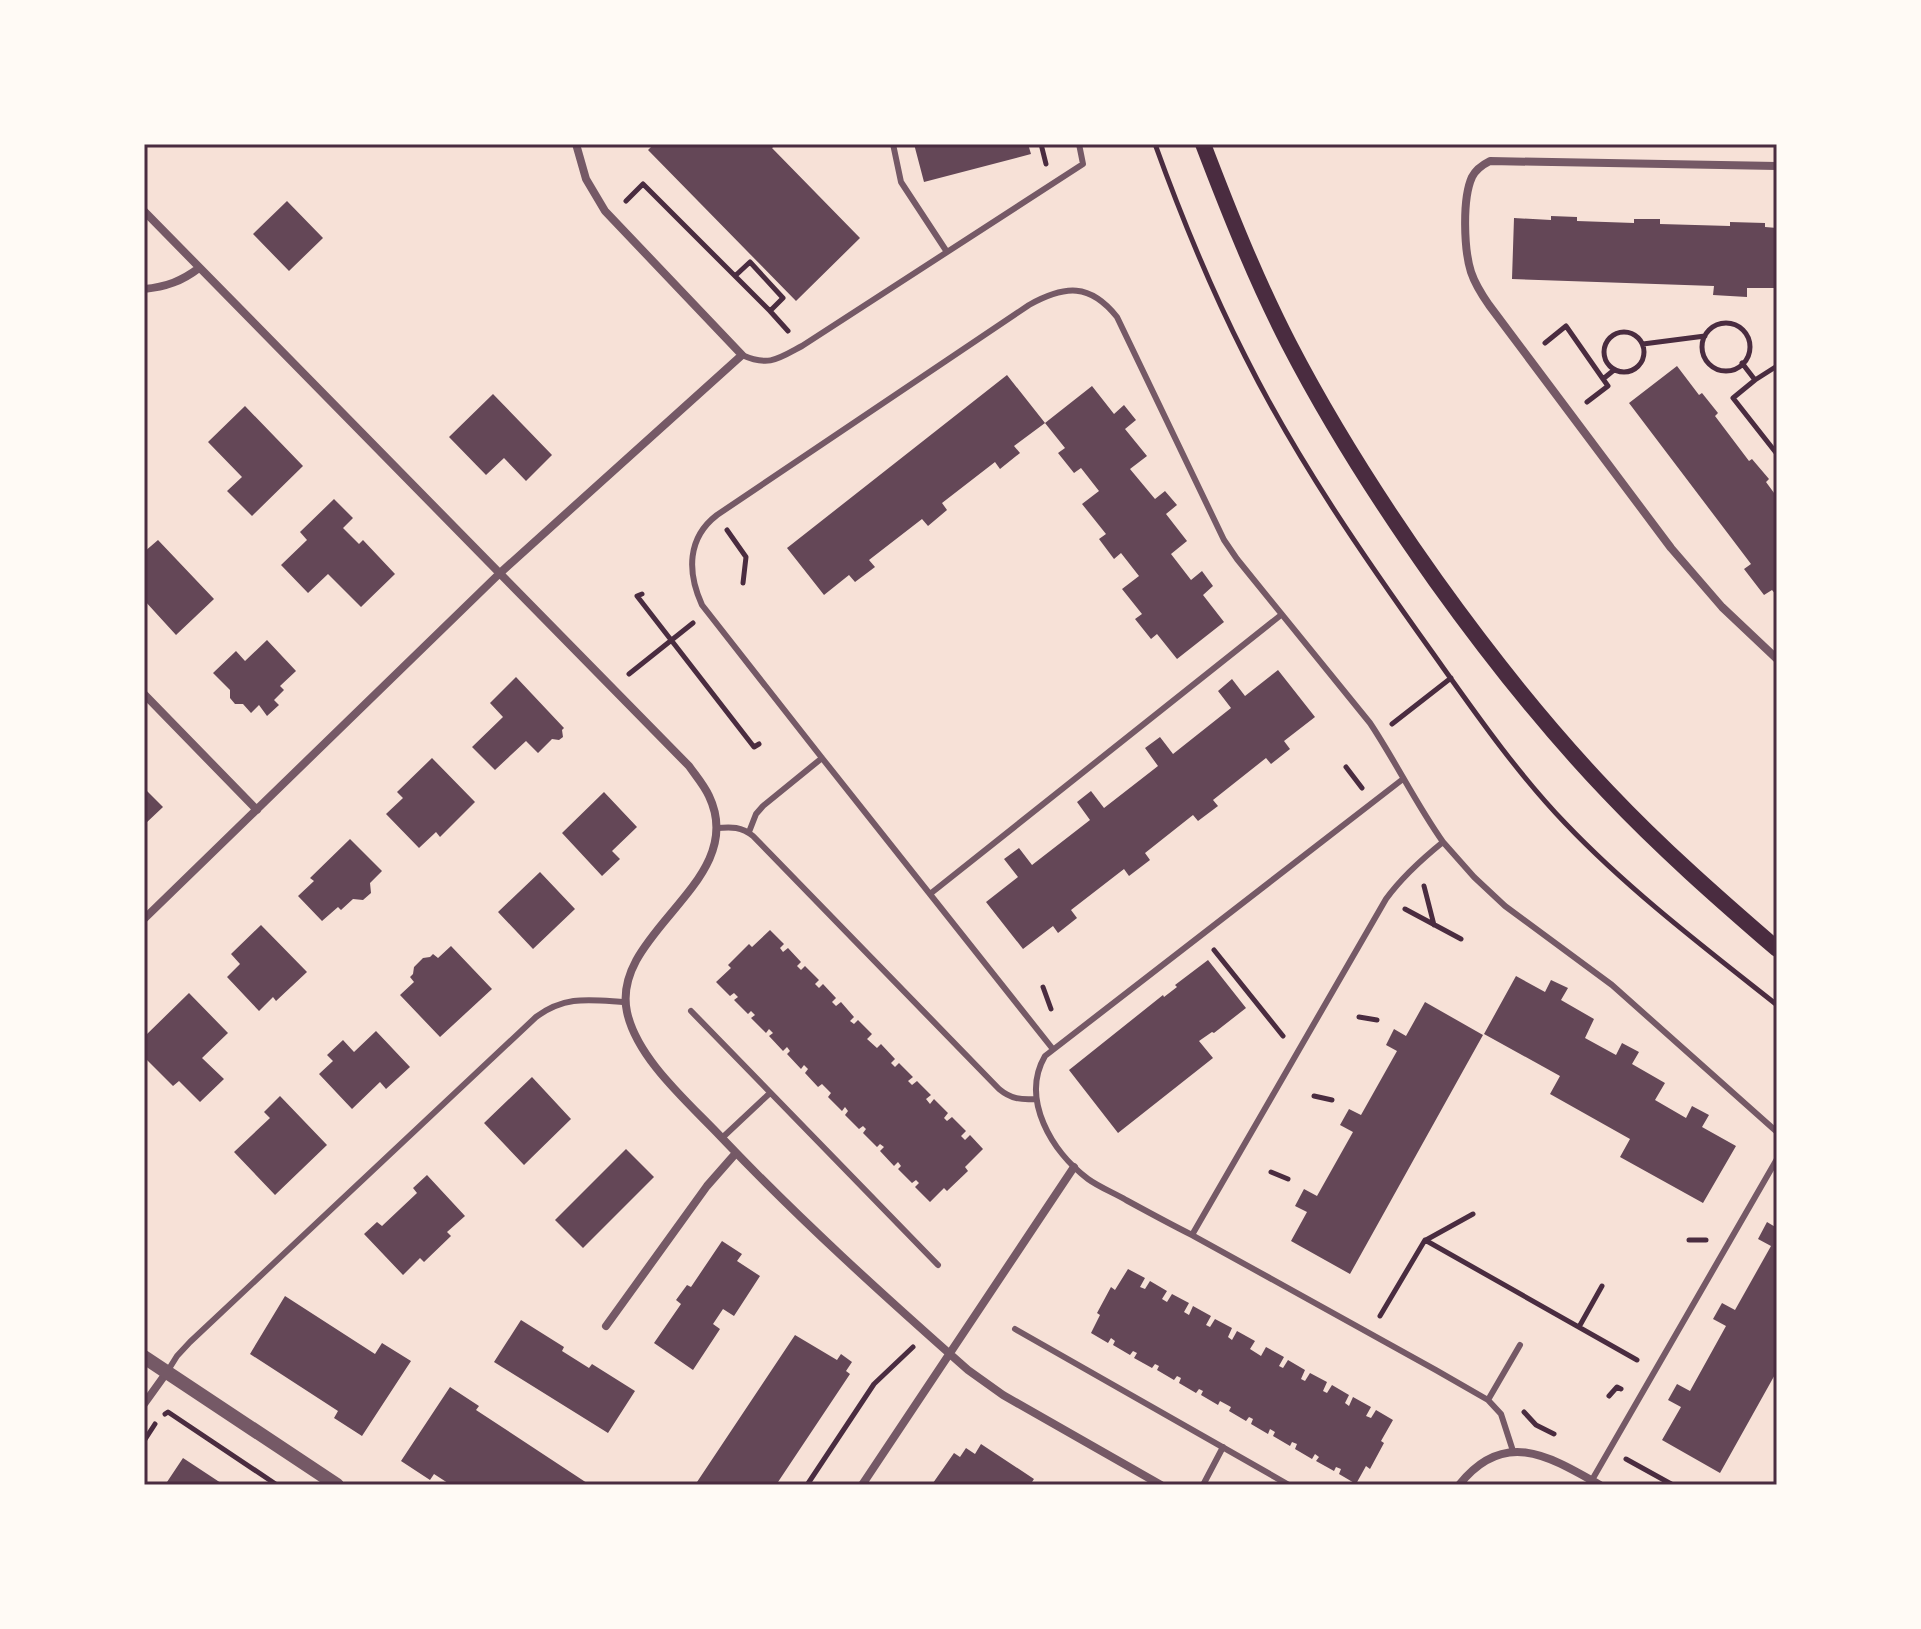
<svg xmlns="http://www.w3.org/2000/svg" width="1921" height="1629" viewBox="0 0 1921 1629" font-family="'Golos Text',sans-serif">
<style>
.building{fill:#644757}
.lines{fill:none;stroke-linecap:round;stroke-linejoin:round}
.path{stroke:#4a2c40;stroke-width:5}
.service{stroke:#755966;stroke-width:6}
.minor{stroke:#755966;stroke-width:8}
.tertiary{stroke:#755966;stroke-width:14}
.secondary{stroke:#4a2c40;stroke-width:16}
.neatline{fill:none;stroke:#4a2c40;stroke-width:3}
</style>
<rect width="100%" height="100%" fill="#f7e1d7"/>
<!-- building -->
<path class="building" d="M654,144H777L772,148L860,238L796,301L648,150Z
M914,144H1028L1031,154L924,182Z
M287,201L323,238L289,271L253,234Z
M1551,216L1577,217V221L1634,223V219H1660V224L1730,226V222L1765,223V227L1777,228V288H1747V297L1713,295L1714,286L1512,279L1514,218L1551,220Z
M1677,366L1699,395L1702,393L1718,413L1715,416L1749,461L1752,459L1769,479L1766,482L1777,497V596L1772,590L1764,595L1744,569L1751,564L1629,403Z
M1007,375L1045,423L1014,446L1020,453L1000,469L995,462L942,503L947,510L928,526L922,519L869,560L875,567L855,582L849,575L824,595L787,548Z
M1092,386L1114,414L1124,405L1136,420L1125,429L1147,456L1130,469L1155,499L1165,491L1177,505L1166,514L1187,541L1171,554L1191,580L1202,571L1213,586L1203,595L1224,622L1177,659L1157,634L1151,639L1135,619L1142,614L1122,589L1139,576L1121,553L1114,559L1099,539L1106,534L1082,504L1099,491L1081,468L1074,473L1058,453L1065,448L1045,423Z
M493,394L552,455L526,481L504,458L486,475L449,437Z
M245,406L303,466L252,516L227,491L242,477L208,442Z
M334,499L353,518L343,528L359,544L363,540L395,574L361,607L328,574L308,593L281,565L307,540L300,532Z
M158,540L214,599L176,635L144,600V552Z
M267,640L296,671L280,686L284,690L274,700L279,705L267,716L259,705L251,713L243,704H235L230,698V690L213,673L236,651L245,661Z
M1278,670L1315,717L1284,741L1290,749L1271,764L1266,758L1213,800L1218,806L1198,821L1193,815L1145,853L1150,860L1129,876L1124,869L1071,910L1077,918L1058,933L1053,926L1023,949L986,902L1018,877L1004,859L1019,848L1032,865L1090,820L1077,802L1091,791L1104,808L1158,766L1145,748L1160,737L1173,754L1231,708L1218,691L1232,679L1245,696Z
M516,677L564,728L562,730L563,737L559,740L552,739L538,753L526,741L495,770L472,747L503,717L490,703Z
M432,758L475,802L440,837L436,832L419,848L386,814L403,798L397,792Z
M144,788L163,807L145,824L144,822Z
M604,792L637,827L612,851L620,859L602,876L562,833Z
M350,839L382,871L370,883L371,893L363,900L353,899L341,910L338,907L322,921L298,896L314,881L310,878Z
M540,872L575,909L533,949L498,912Z
M261,925L307,972L276,1001L273,997L259,1011L227,977L240,964L231,954Z
M770,930L784,944L780,948L783,952L788,948L801,962L797,966L801,970L805,966L819,980L815,984L819,988L823,984L836,998L832,1002L836,1006L841,1002L854,1017L850,1021L854,1024L858,1020L872,1034L867,1039L877,1048L881,1044L895,1059L891,1063L895,1067L899,1063L913,1077L908,1081L912,1085L917,1081L931,1095L926,1099L930,1104L934,1099L948,1113L944,1118L947,1121L952,1117L966,1131L961,1136L965,1140L970,1135L983,1149L965,1167L968,1171L947,1191L944,1188L930,1202L915,1187L919,1183L916,1180L912,1183L898,1169L901,1166L898,1162L894,1166L880,1151L884,1147L880,1144L877,1147L863,1133L866,1129L863,1126L859,1129L845,1115L848,1111L845,1107L842,1111L828,1097L831,1093L822,1084L818,1087L805,1073L808,1069L804,1065L801,1069L787,1054L790,1051L787,1047L783,1051L769,1036L773,1033L769,1029L766,1033L751,1018L755,1015L751,1011L748,1014L734,1000L738,997L734,993L730,996L716,982L731,968L728,965L749,944L752,947Z
M451,946L492,989L440,1037L400,995L414,982L410,977L413,974L414,967L423,958L430,957L433,954L438,958Z
M1208,960L1246,1008L1214,1033L1212,1032L1199,1041L1213,1058L1118,1133L1069,1070L1163,995L1164,997L1177,987L1175,985Z
M1516,976L1545,992L1551,980L1568,988L1561,1000L1594,1019L1585,1038L1616,1055L1622,1043L1639,1052L1632,1064L1665,1083L1655,1100L1686,1118L1692,1106L1709,1115L1702,1127L1736,1146L1703,1203L1620,1157L1630,1139L1550,1094L1560,1076L1484,1034Z
M189,993L228,1033L202,1058L224,1079L200,1102L179,1081L173,1086L144,1057V1037Z
M1425,1002L1483,1035L1350,1274L1291,1241L1307,1212L1295,1206L1304,1189L1317,1196L1353,1132L1340,1125L1349,1109L1361,1115L1397,1051L1386,1045L1394,1029L1406,1036Z
M376,1031L410,1067L386,1089L380,1082L352,1109L319,1074L333,1061L327,1055L343,1040L354,1052Z
M532,1077L571,1119L524,1165L484,1123Z
M280,1096L327,1145L275,1195L234,1152L270,1118L264,1112Z
M626,1149L654,1177L583,1248L555,1220Z
M427,1175L465,1216L447,1232L451,1236L424,1262L420,1258L403,1275L364,1234L377,1222L382,1226L417,1193L413,1188Z
M1767,1222L1777,1228V1371L1720,1473L1662,1440L1681,1407L1668,1400L1677,1384L1690,1391L1726,1326L1713,1319L1722,1303L1735,1310L1771,1246L1758,1239Z
M722,1241L742,1254L737,1261L760,1276L734,1316L723,1309L713,1324L720,1329L693,1370L654,1343L681,1304L676,1300L687,1285L691,1287Z
M1128,1269L1145,1278L1140,1287L1145,1289L1150,1281L1167,1291L1162,1299L1167,1302L1172,1294L1189,1303L1184,1312L1189,1315L1193,1306L1211,1316L1206,1325L1210,1327L1215,1319L1232,1328L1228,1337L1232,1340L1237,1331L1255,1341L1250,1349L1261,1356L1266,1347L1284,1357L1279,1366L1283,1368L1288,1360L1305,1370L1301,1379L1305,1381L1310,1373L1327,1382L1323,1391L1327,1393L1332,1385L1349,1395L1345,1403L1349,1406L1353,1397L1371,1407L1366,1416L1371,1418L1376,1410L1393,1420L1381,1441L1384,1443L1370,1469L1366,1466L1356,1484L1339,1474L1341,1469L1336,1467L1334,1471L1316,1461L1319,1457L1315,1454L1312,1459L1295,1449L1297,1444L1292,1442L1290,1446L1273,1436L1275,1432L1270,1429L1268,1434L1251,1424L1253,1419L1249,1417L1246,1421L1229,1411L1231,1407L1220,1401L1218,1405L1201,1395L1203,1391L1199,1389L1196,1393L1179,1383L1181,1378L1177,1376L1174,1380L1157,1370L1159,1366L1155,1364L1152,1368L1134,1358L1137,1353L1133,1351L1130,1355L1113,1345L1115,1341L1111,1338L1108,1343L1091,1333L1100,1315L1097,1313L1111,1287L1115,1290Z
M285,1296L375,1354L382,1343L411,1361L362,1436L334,1418L338,1411L250,1354Z
M521,1320L564,1347L562,1351L589,1368L592,1364L635,1391L608,1433L494,1362Z
M795,1335L837,1360L841,1354L852,1362L846,1371L850,1374L776,1485H695Z
M450,1387L479,1406L476,1410L590,1485H451L434,1474L430,1480L401,1461Z
M981,1444L1034,1479L1030,1485H936L933,1483L954,1453L960,1457L966,1448L975,1454Z
M183,1458L224,1485H165Z"/>
<g class="lines">
<!-- path -->
<path class="path" d="M1041,144L1046,164
M1155,144C1181,216 1210,287 1245,356C1297,460 1364,557 1432,652C1474,711 1516,772 1566,824C1630,891 1705,948 1777,1005
M626,201L643,184L770,311L783,298L750,262L735,276
M770,311L788,331
M1702 347a24 24 0 1 1 48 0a24 24 0 1 1-48 0Z
M1604 352a20 20 0 1 1 40 0a20 20 0 1 1-40 0Z
M1545,343L1566,326L1603,379
M1643,344L1705,336
M1742,363L1755,380L1777,366
M1755,380L1733,398L1777,454
M1587,402L1608,386L1603,379L1614,370
M727,530L746,557L743,583
M642,594L637,596L754,747L759,744
M629,674L693,623
M1392,724L1451,678
M1346,767L1362,788
M1424,886L1434,925
M1405,909L1461,939
M1214,950L1283,1036
M1043,987L1051,1009
M1359,1017L1377,1020
M1314,1096L1332,1100
M1271,1172L1288,1179
M1426,1240L1473,1214
M1689,1240H1706
M1380,1316L1425,1240L1637,1360
M1579,1327L1602,1286
M1609,1396L1617,1387L1621,1389
M1524,1412L1536,1425L1554,1434
M165,1414L168,1412L277,1485
M144,1441L155,1424
M1626,1459L1673,1485
M807,1485L874,1384L913,1347"/>
<!-- service -->
<path class="service" d="M893,144L901,182L947,252
M742,355C769,367 778,359 802,346L1083,164L1079,144
M822,758L702,605C687,572 687,538 717,515L1029,305C1065,285 1090,283 1117,317L1224,540L1237,559L1370,723C1396,762 1416,804 1443,842C1422,859 1402,877 1386,899L1192,1235C1170,1224 1148,1212 1126,1200C1114,1193 1099,1187 1088,1179C1052,1152 1020,1099 1045,1056L1403,779
M716,828C731,827 741,826 753,836L999,1089C1011,1099 1021,1100 1036,1099
M749,832L756,814L763,806L822,758L1052,1048
M1443,842L1474,877L1505,906L1612,985L1777,1132
M930,894L1281,615
M691,1011L938,1265
M722,1138L770,1093
M1192,1235L1436,1370L1488,1400L1501,1414L1513,1451
M1015,1329L1289,1485
M167,1372L177,1356L190,1342L536,1017C566,995 590,1000 625,1002
M1488,1400L1520,1345
M1592,1480L1777,1159
M1203,1485L1223,1447"/>
<!-- minor -->
<path class="minor" d="M1777,166L1490,161C1482,165 1476,169 1472,177C1462,199 1464,250 1471,272C1475,284 1482,295 1489,305L1671,548L1722,607L1777,659
M144,211L689,766C696,776 704,785 709,796C750,882 610,932 627,1012C637,1059 689,1103 721,1137C799,1219 883,1295 968,1370L1003,1395L1161,1485
M144,289C166,287 182,281 199,268
M144,694L257,810
M144,919L500,573L742,355L605,211L586,179L576,144
M606,1326L707,1186L736,1153
M144,1404L167,1372
M862,1485L1074,1167
M1459,1485C1504,1428 1549,1456 1600,1485"/>
<!-- tertiary -->
<path class="tertiary" d="M144,1357L337,1485"/>
<!-- secondary -->
<path class="secondary" d="M1203,144C1229,212 1256,280 1289,344C1332,427 1382,505 1436,581C1489,655 1545,726 1608,792C1661,848 1719,899 1777,949"/>
</g>
<!-- border -->
<rect width="1921" height="1629" fill="none" stroke="#fffaf5" stroke-width="292"/>
<rect x="146" y="146" width="1629" height="1337" class="neatline"/>
</svg>
